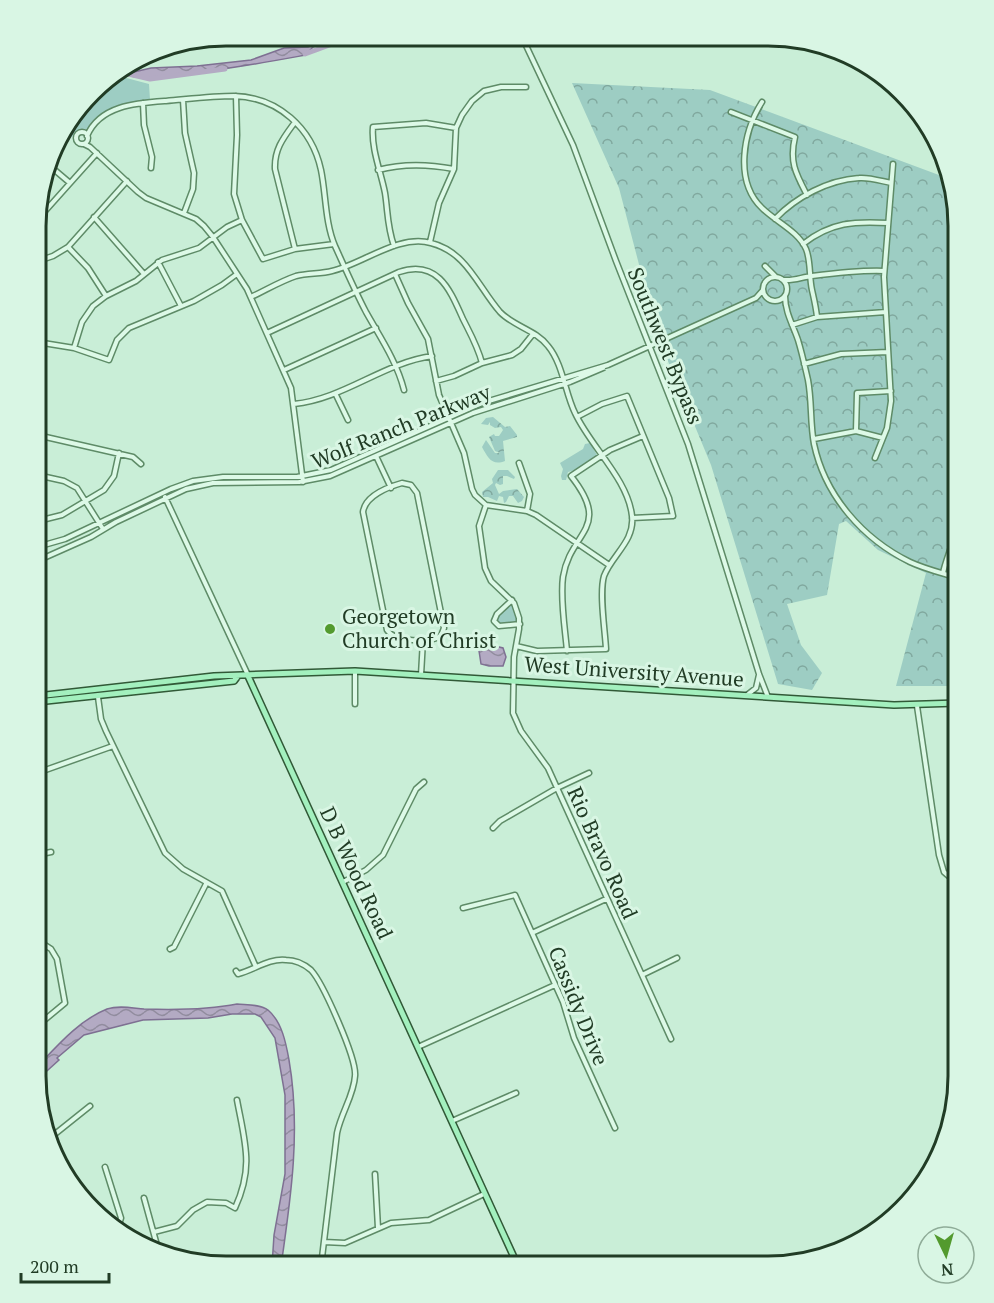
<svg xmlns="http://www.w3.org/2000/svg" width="994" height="1303" viewBox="0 0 994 1303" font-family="'PT Serif',serif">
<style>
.green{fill:#9dcdc3}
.forest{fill:url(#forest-crowns)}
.water{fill:url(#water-waves);stroke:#7e7092;stroke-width:1.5}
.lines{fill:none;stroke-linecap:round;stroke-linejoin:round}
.river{stroke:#b3aac3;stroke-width:5}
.minor-casing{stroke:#5e8b67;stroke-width:7}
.major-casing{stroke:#315937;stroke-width:8}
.minor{stroke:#ddf9e7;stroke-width:4}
.major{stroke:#a3f0be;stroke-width:5}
.poi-dot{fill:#539a2e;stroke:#d9f6e4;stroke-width:2}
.labels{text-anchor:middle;stroke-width:6;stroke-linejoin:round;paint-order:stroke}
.street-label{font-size:21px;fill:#213c25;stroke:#d9f6e4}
.poi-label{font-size:21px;fill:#213c25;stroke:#d9f6e4;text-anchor:start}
.rim{fill:none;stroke:#213c25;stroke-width:3}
</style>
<defs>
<pattern id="forest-crowns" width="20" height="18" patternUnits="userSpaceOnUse" patternTransform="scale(1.5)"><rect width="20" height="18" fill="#9dcdc3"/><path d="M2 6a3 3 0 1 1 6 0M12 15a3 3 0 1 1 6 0" fill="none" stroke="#80a89e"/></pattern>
<pattern id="water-waves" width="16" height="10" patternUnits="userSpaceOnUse" patternTransform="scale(1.5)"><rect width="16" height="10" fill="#b3aac3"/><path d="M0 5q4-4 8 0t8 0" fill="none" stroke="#918c9e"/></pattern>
</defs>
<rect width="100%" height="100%" fill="#c9eed7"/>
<!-- green -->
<path class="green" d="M115,75L149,84L150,100C115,104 114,113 86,129C81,133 76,134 70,138L63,130L101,83Z
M590,443L597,455L576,470L568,472L566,480H562L561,476L563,469L560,463L583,449L585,444Z
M510,605L514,607L517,622L499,623L496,619Z"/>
<!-- forest -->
<path class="forest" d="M572,83L710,90L947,178L958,226V686H896L926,573L878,550L846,521L839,524L827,595L787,604L801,645L822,673L812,690L778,684L711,465L658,337L619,188Z
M493,417L505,427L510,426L517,435V437L503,441L505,461C492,466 488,458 482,447L486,440L495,453H500L495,451L489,437L494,434L495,436H499L503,430L501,427L495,428L490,425V422L488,425L481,424L486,418Z
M498,470H508L515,477L514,479L507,476H503V484L500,485L496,483L495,485L499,494L503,491L517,489L524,497L522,501L518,503L513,496H509L506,502L504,503L503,497L499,496L497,501L488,497H483L482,492L493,483L492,479Z"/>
<!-- water -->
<path class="water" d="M332,36H340L313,47L306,55C273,61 241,67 208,71C179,75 148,83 120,73L124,70L134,72L151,68L197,66L251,60L284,48L308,47Z
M482,643L503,648L506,657L503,666H489L481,664L478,644Z
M237,1004C247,1005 260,1004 268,1010C282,1022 286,1043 289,1060C301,1129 291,1197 281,1266H272L274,1235L285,1174V1095L275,1038L261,1017L255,1014H232L208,1018L143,1020L84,1035L57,1058L59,1060L37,1080L36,1068C56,1047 79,1020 107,1009C119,1005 132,1008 144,1009C175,1010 207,1010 237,1004Z"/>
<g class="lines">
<!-- river -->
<path class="river" d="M305,54L354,36
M120,72L150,79L225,69"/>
<!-- minor casing -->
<g class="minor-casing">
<path id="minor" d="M522,37L573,145L616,261L688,444L759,674L768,697
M236,96L237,135L234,194L242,220L263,259L295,249L334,244
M183,100L185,133L194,173L193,189L184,213
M762,102C743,132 734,181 762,208C776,222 798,231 806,249C811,261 809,277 812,290C814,299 816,307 817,317
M143,103L144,125L152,157L151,168
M731,112L795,137C789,162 796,174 807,195
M76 138a6 6 0 1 1 12 0a6 6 0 1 1-12 0Z
M87,136C100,105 137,103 166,101C189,99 212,96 234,96C278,97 312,128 321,170C326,194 325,223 335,246C345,268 355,291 366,312C380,337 397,362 404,390
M84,144L90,147L138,192L146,198L196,219L204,226L213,237L247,289L291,388L303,482
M50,166L70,183
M378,170C404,163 428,164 454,169
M38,208L43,213
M94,217L144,274
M38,219L97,153
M775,219C796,197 828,180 859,178C869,177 881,181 891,183
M430,242L439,203L454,169L456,128L462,115L472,101L484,91L501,87H526
M803,244C831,222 855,221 888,223
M394,246C387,226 388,212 385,193C381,172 371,149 373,127L426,123L456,128
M68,247L88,268L106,296
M295,249L275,169C274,149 284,137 295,122
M38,261L53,256L68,247L127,181
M158,262L181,306
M765,266L775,276
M395,274L408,303L428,339L439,395L464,453L472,489L475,495L486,505L527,511L536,515L609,565
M763 289a12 12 0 1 1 24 0a12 12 0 1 1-24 0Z
M784,280C794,281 802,277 812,276C836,273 860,270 884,271
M785,296C785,312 793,325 798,340C802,353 805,367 808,380C812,401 810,423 814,444C825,496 863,539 910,562C925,569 942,573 958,578
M251,297C266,290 281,281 296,276C308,273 321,274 332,271C363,264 398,234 431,243C467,252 478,287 500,312C513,326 536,330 548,346C563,364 565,393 575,413C590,446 628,479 632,516C635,541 612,555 604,576C599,593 605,630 606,649L537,651L516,646
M37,325L41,312L38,302
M792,325L817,317L886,312
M267,333L399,272C438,259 450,290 463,319C470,333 478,347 482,363
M37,342L74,348L109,360L117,340L129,328L194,301L222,285L237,274
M74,348L82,322L93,306L106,296L136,281L162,260L199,248L227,227L242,220
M804,364L841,354L888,352
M284,370L376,328
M436,381L454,376L482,363L512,355L521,349L533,334
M336,395L348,420
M294,404C344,399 383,363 432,356
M577,417L602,404L627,396L669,498L673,516L632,518
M856,431L857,393L891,391
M37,435L133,457L141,464
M814,439L856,431L883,438
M376,456L391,488
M875,458L887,428L891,401L884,277L893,164
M519,463L530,494L527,511
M37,475L64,481L77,488L103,529
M402,483L411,485L417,493L444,628L441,636C429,643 395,642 387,630L363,512C365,496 388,487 402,483Z
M165,497L248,675
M486,505L479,526L485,568L491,581L514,603L519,618V629L514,657L513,713L521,731L548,768L671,1039
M37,517L46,519L62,515L104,490L114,476L119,453
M37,547L65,539L171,489L193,481L223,477H297L331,470L482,403L608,365L756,298L763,290
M37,561L91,537L116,522L186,489L213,483L299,482L330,476L473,413L570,382L603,368
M943,573C946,558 954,544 955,528C956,507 949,493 958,473
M512,600L497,614L494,621L499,626L520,624
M567,651C565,628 560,599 563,577C570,531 613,529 571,476L610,450L643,436
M355,671V704
M421,675L423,640
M747,695L756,688L759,675
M98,697L101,719L106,731L165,853L183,869L222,891L256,967
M917,706L939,855L944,872L958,884
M37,773L113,746
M493,828L500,821L557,788L589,773
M36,855L51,852
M36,879C42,902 46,919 36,942
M343,882L366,870L383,855L416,789L424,782
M463,908L515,895L563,1002L574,1038L615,1128
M532,933L606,899
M170,949L174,947L206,884
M236,971L238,974C254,970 269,958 286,960C295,960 304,964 311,970C323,983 357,1059 355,1076C354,1095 341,1113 337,1133L321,1266
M642,975L677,958
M36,1027L65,1003L57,959L51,949L37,940
M418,1047L555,985
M452,1121L516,1093
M50,1138L90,1106
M105,1167L121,1218L117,1231
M375,1174L378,1228
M144,1198L158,1249
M154,1232L177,1226L193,1210L207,1202L226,1203L235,1208C254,1167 245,1143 237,1100
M324,1242L345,1243L391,1223L429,1220L484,1194"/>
</g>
<!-- major casing -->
<g class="major-casing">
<path id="major" d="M248,676L518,1266
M37,696L214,676L355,671L894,705L958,703
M37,702L234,681L237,677"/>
</g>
<!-- minor -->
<use href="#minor" class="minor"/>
<!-- major -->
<use href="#major" class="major"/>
</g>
<!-- markers -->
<circle class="poi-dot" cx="330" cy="629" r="6"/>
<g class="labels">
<!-- street labels -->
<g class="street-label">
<text transform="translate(665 346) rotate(68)" y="7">Southwest Bypass</text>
<text transform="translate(401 427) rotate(-22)" y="7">Wolf Ranch Parkway</text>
<text transform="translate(634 672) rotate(4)" y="7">West University Avenue</text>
<text transform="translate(602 853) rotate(66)" y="7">Rio Bravo Road</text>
<text transform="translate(356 873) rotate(65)" y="7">D B Wood Road</text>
<text transform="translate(578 1006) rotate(68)" y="7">Cassidy Drive</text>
</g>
<!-- poi labels -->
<g class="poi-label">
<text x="342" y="624">Georgetown<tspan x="342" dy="24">Church of Christ</tspan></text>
</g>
</g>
<!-- crop -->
<path d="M0 0H994V1303H0ZM226 46H768A180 180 0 0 1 948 226V1076A180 180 0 0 1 768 1256H226A180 180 0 0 1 46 1076V226A180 180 0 0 1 226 46Z" fill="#d9f6e4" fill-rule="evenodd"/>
<path class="rim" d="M226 46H768A180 180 0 0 1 948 226V1076A180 180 0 0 1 768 1256H226A180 180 0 0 1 46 1076V226A180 180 0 0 1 226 46Z"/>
<!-- north arrow -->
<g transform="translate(946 1255) rotate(175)"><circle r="28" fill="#d9f6e4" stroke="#8fac98" stroke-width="1.5"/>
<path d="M0-4.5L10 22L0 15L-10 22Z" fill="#539a2e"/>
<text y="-9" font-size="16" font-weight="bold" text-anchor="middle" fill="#213c25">N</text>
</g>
<!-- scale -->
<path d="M21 1273v9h88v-9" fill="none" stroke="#213c25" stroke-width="3"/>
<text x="30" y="1273" font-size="18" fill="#213c25" stroke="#d9f6e4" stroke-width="4.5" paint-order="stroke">200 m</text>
</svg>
